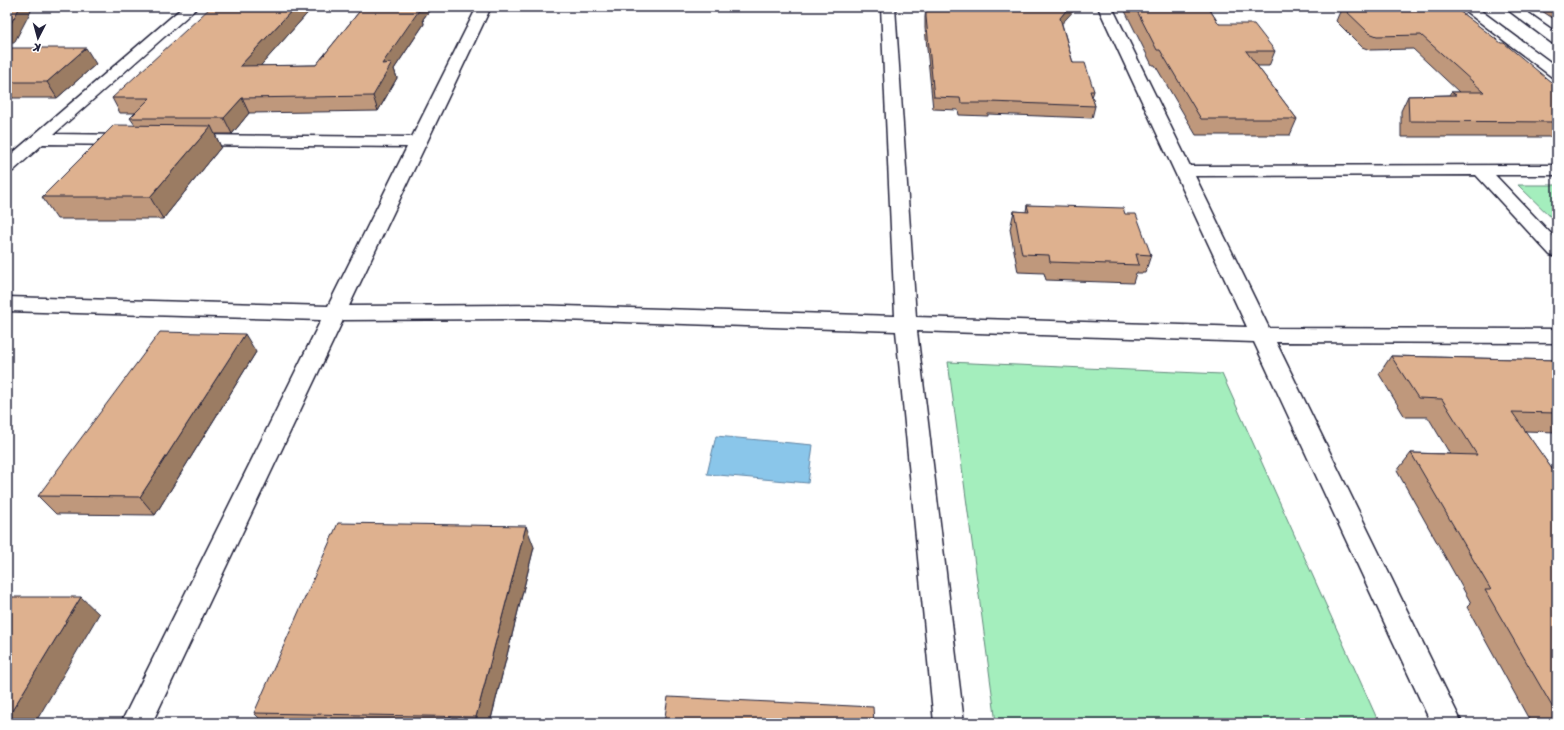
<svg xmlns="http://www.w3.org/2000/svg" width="1564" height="730" viewBox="0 0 1564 730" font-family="Sriracha,sans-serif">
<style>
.green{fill:#a4eebd;stroke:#63887c}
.water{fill:#8ac6ea;stroke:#6084a4}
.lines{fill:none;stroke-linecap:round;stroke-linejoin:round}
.minor-casing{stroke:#22223b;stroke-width:3}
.minor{fill:#fff;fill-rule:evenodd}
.wall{fill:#bf987b;stroke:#22223b}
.shaded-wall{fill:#9b7c64;stroke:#22223b}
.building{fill:#deb18f;stroke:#22223b}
</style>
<rect width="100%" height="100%" fill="#fff"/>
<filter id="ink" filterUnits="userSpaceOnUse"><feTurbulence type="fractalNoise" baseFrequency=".025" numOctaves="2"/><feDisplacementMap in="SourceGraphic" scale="8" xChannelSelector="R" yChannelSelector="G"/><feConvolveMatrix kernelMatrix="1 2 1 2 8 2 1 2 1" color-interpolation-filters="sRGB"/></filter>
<g filter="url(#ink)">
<!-- green -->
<path class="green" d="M1518,185H1557V223Z
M948,362L1222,374L1379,723H996Z"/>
<!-- water -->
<path class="water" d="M716,436L813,445L808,483L707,474Z"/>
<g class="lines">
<!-- minor casing -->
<g class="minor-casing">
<path id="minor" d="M183,7H198L54,134L130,135L136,136L138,140L136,144L130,145L43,144L13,171L7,172V158Z
M477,7H491L349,306L531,305L895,316L881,7H895L916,317L1247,327L1098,7H1112L1190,166L1557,165V175H1495L1557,240V257L1550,255L1476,175L1195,176L1269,328L1557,329V343L1276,342L1462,723H1431L1254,342L917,331L964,723H934L896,331L531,319L343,320L152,723H121L321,320L7,311V297L328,306L407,147L189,145L183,144L181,140L183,136L189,135L412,137Z
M1460,7H1476L1557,67V78L1552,77Z
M1504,7H1520L1557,33V44L1552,43Z"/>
</g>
<!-- minor -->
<use href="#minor" class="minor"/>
</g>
<!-- wall -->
<path class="wall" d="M313,7L260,66L316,65L363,7H432L423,19L424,24L394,69L397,78L378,111L249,113L232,134H215L221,147L163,219H57L42,197L135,125L130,118L135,113H120L112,98Z
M926,7L1062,24L1073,63L1094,91L1092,97L1095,106L1092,118L988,114V116L959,115L958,110L933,109L925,28V17Z
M1123,7H1208L1219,24L1275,51L1269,66H1257L1297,119L1290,135H1196L1155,65H1152Z
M1342,7H1454L1557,87V137H1401V111L1408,96L1449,95L1451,92H1459L1413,49L1370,50L1362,47L1336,21Z
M1536,7H1557V21Z
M7,48L96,64L57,98H7Z
M1027,205L1125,214L1151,255L1145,273H1136L1133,283L1046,280L1044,273L1018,272L1010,229L1014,211L1026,212Z
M256,352L155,515L56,514L38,496Z
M1391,356L1557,360V432L1525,431L1557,476V723H1531L1467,607L1471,603L1397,471L1411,453L1450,454L1428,417H1405L1379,374Z
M534,547L490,723H264L254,713Z"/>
<!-- shaded-wall -->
<path class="shaded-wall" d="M20,7H33L14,43H7V30Z
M295,7H313L247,81L240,66Z
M417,7H432L423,19L424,24L394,69L397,78L378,111L373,96L382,64Z
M1069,7H1077L1057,29L1060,18Z
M86,48L96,64L57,98L47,82Z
M242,98L249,113L232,134L224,118Z
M211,126L221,147L163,219L150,197Z
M245,334L256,352L155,515L140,497Z
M526,526L534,547L490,723H479L476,717Z
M81,597L99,614L35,723H7V719Z"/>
<!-- building -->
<path class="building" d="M7,7H20L7,30Z
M211,7H295L240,66L316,65L363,7H417L416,9H420L382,64L392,63L373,96L242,98L224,118H130L150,98H112Z
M926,7H1069L1060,18L1073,63H1085L1094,91H1090L1095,106L990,102V103H961L960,98L934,97L926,17Z
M1135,7H1208L1219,24H1254L1275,51H1246L1297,119H1201L1160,50H1157Z
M1342,7H1454L1501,43H1504L1557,87V122L1409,121L1408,96L1456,95L1451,92H1484L1421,35L1377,36L1369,33Z
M7,48H86L47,82H7Z
M114,125L211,126L150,197H42Z
M1027,205L1123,208L1125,214H1136L1151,255L1136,254L1139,265L1050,262L1049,255L1022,254L1014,211L1029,212Z
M160,332L245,334L140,497L38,496Z
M1391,356L1557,360V413L1512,412L1557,476V715L1485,590H1491L1411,453L1477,455L1442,399L1418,398Z
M338,523L526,526L476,717L254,713Z
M7,597H81L7,719Z
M668,697L873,707L874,723H664Z"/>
</g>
<!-- margin -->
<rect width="1564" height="730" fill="none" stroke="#fff" stroke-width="24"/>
<rect x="12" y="12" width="1540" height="706" fill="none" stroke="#22223b" stroke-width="1.5" filter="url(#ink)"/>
<!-- north arrow -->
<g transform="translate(38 38) rotate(186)" stroke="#ffffff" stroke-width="3" paint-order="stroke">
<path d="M0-3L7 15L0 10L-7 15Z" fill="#22223b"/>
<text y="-6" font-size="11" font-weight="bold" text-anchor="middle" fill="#22223b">K</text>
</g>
</svg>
